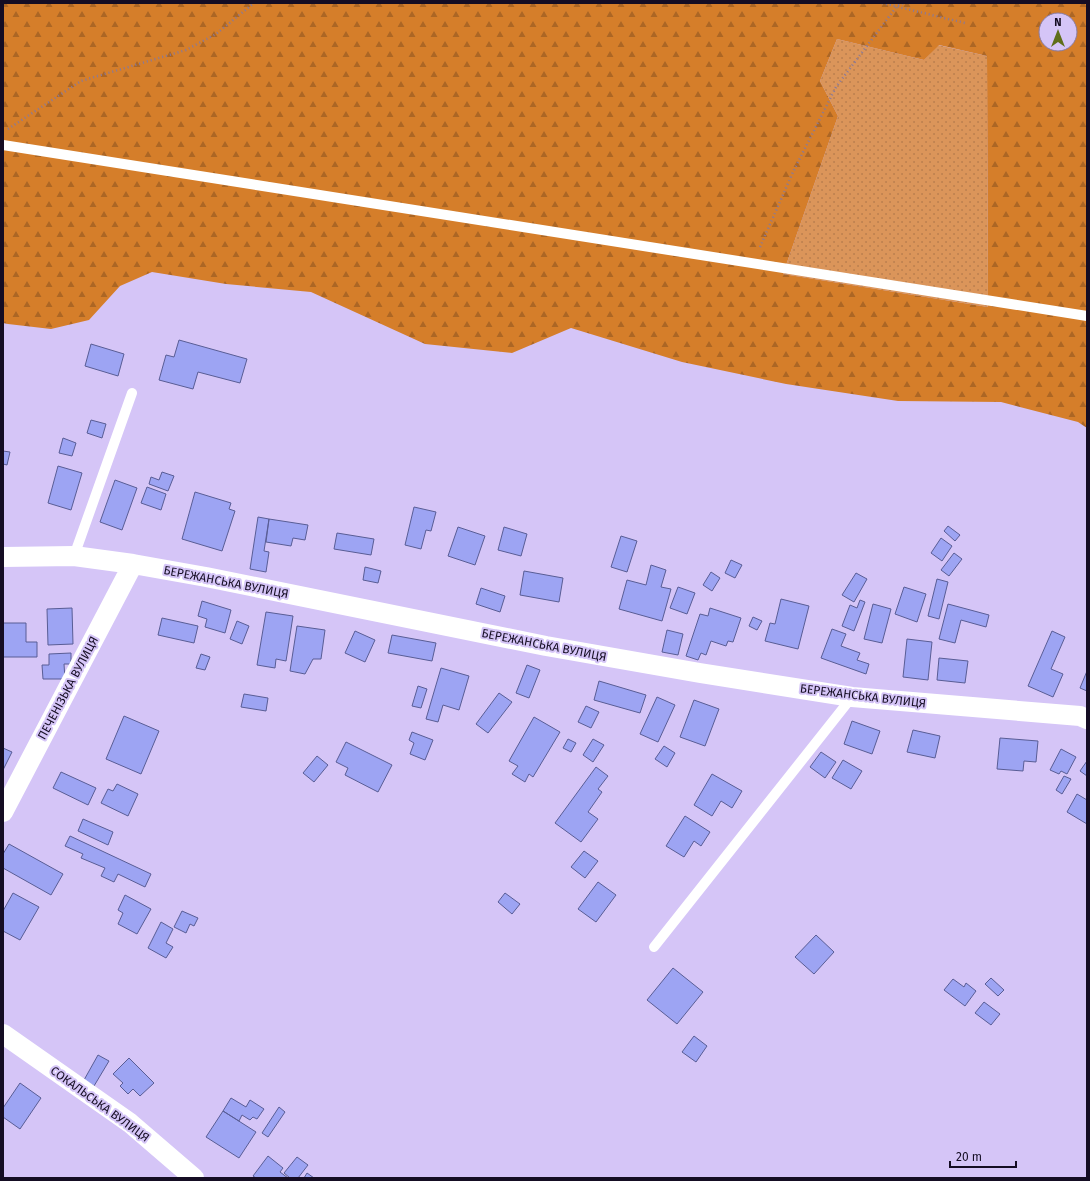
<svg xmlns="http://www.w3.org/2000/svg" width="1090" height="1181" viewBox="0 0 1090 1181" font-family="'Fira Sans',sans-serif">
<style>
.grass{fill:url(#grass-dots)}
.forest{fill:url(#forest-firs);fill-rule:evenodd}
.building{fill:#9da4f3;stroke:#595d95}
.lines{fill:none;stroke-linecap:round;stroke-linejoin:round}
.path{stroke:#85799f;stroke-width:2.5;stroke-dasharray:1 3;stroke-linecap:butt}
.service{stroke:#fff;stroke-width:10}
.minor{stroke:#fff;stroke-width:20}
.labels{text-anchor:middle;stroke-width:4;stroke-linejoin:round;paint-order:stroke}
.street-label{font-size:12px;fill:#150d23;stroke:#d5c5f7}
</style>
<defs>
<pattern id="grass-dots" width="8" height="8" patternUnits="userSpaceOnUse"><rect width="8" height="8" fill="#db955a"/><path d="M2 2h.1M6 6h.1" fill="none" stroke="#bb7f4e" stroke-width="1.8" stroke-linecap="round"/></pattern>
<pattern id="forest-firs" width="22" height="20" patternUnits="userSpaceOnUse"><rect width="22" height="20" fill="#d57e2a"/><path d="M5 1l3.5 6h-7zM16 11l3.5 6h-7z" fill="#ac6624"/></pattern>
</defs>
<rect width="100%" height="100%" fill="#d5c5f7"/>
<!-- grass -->
<path class="grass" d="M837,39L924,60L938,45L987,56L988,307L783,274L838,116L820,81Z"/>
<!-- forest -->
<path class="forest" d="M3,3H1087V428L1078,422L1001,402L898,401L786,384L682,362L571,328L512,353L425,344L311,292L226,284L152,272L120,286L89,320L51,329L8,324L3,323ZM1046,20H1070V44H1046ZM837,39L924,60L939,45L987,56L988,307L783,274L838,116L820,81Z"/>
<!-- building -->
<path class="building" d="M179,340L247,359L240,383L198,372L193,389L159,380L166,355L174,357Z
M91,344L124,354L118,376L85,366Z
M91,420L106,424L102,438L87,433Z
M63,438L76,443L72,456L59,453Z
M3,451L10,452L7,465L3,464Z
M58,466L82,473L71,510L48,503Z
M162,472L174,476L168,491L149,484L151,477L159,480Z
M115,480L137,488L122,530L100,522Z
M147,487L166,494L161,510L141,503Z
M195,492L231,503L229,509L235,511L222,551L182,539Z
M414,507L436,512L431,531L426,530L421,549L405,545Z
M258,517L269,519L264,551L269,552L266,572L250,569Z
M269,519L308,525L305,540L293,538L291,546L266,542Z
M948,526L960,535L955,541L944,531Z
M458,527L485,536L475,565L448,556Z
M504,527L527,534L521,556L498,550Z
M337,533L374,539L371,555L334,549Z
M621,536L637,541L627,572L611,567Z
M941,538L952,546L942,561L931,553Z
M954,553L962,559L949,576L941,570Z
M731,560L742,565L735,578L725,573Z
M651,565L666,570L661,587L671,589L662,621L619,609L627,580L646,585Z
M365,567L381,571L378,583L363,580Z
M524,571L563,578L559,602L520,595Z
M711,572L720,578L712,591L703,585Z
M856,573L867,579L854,602L842,595Z
M937,579L948,582L939,619L928,616Z
M678,587L695,593L687,614L670,608Z
M904,587L926,594L917,622L895,614Z
M481,588L505,596L500,612L476,604Z
M781,599L809,606L798,649L765,641L770,623L775,624Z
M860,600L865,602L854,631L842,626L850,605L857,608Z
M202,601L231,610L225,633L205,627L207,619L198,616Z
M873,604L891,609L882,643L864,639Z
M948,604L989,615L986,627L961,620L955,643L939,639Z
M72,608L73,644L48,645L47,609Z
M710,608L741,618L733,642L728,641L726,646L711,641L706,655L701,653L698,660L686,656L700,614L708,616Z
M266,612L293,616L286,661L276,659L275,668L257,665Z
M753,617L762,621L757,630L749,626Z
M162,618L198,626L194,643L158,635Z
M237,621L249,626L242,644L230,639Z
M3,623H26V642H37V657H3Z
M297,626L325,630L321,659H313L305,674L290,671Z
M832,629L846,634L841,646L860,653L857,660L869,664L866,674L821,658Z
M667,630L683,634L678,655L662,652Z
M355,631L375,640L365,662L345,653Z
M1052,631L1065,637L1051,669L1063,674L1053,697L1028,686Z
M392,635L436,643L432,661L388,653Z
M907,639L932,642L928,680L903,677Z
M71,653V664H64L65,679H43L42,665H49V654Z
M201,654L210,657L205,670L196,668Z
M939,658L968,661L965,683L937,680Z
M527,665L540,670L529,698L516,693Z
M441,668L469,676L459,710L443,705L438,722L426,719Z
M1087,671V691L1080,688Z
M599,681L646,695L640,713L594,700Z
M418,686L427,689L421,708L412,706Z
M499,693L512,702L488,733L476,724Z
M244,694L268,698L266,711L241,707Z
M657,697L675,705L658,742L640,734Z
M694,700L719,709L705,746L680,737Z
M586,706L599,712L591,728L578,722Z
M124,716L159,731L141,774L106,759Z
M534,717L560,732L533,777L529,774L525,782L512,774L518,766L509,761Z
M852,721L880,731L872,754L844,744Z
M913,730L940,736L935,758L907,752Z
M412,732L433,740L425,760L410,754L414,743L409,740Z
M1000,738L1038,741L1036,762L1024,761L1023,771L997,769Z
M568,739L576,743L571,752L563,748Z
M593,739L604,745L593,762L583,755Z
M346,742L392,765L378,792L345,775L348,768L336,762Z
M664,746L675,753L667,767L655,759Z
M3,748L12,752L3,770Z
M1061,749L1076,757L1067,774L1061,771L1059,774L1050,770Z
M821,752L836,762L825,778L810,767Z
M317,756L328,765L314,782L303,773Z
M843,760L862,771L851,789L832,778Z
M1087,761V776L1080,771Z
M596,767L608,776L598,789L602,792L588,812L598,819L581,842L555,823Z
M61,772L96,788L88,805L53,788Z
M712,774L742,791L732,808L721,801L712,816L694,805Z
M1064,776L1071,779L1062,794L1056,790Z
M117,784L138,794L128,816L101,803L108,789L113,791Z
M1077,794L1087,800V824L1067,812Z
M685,816L710,832L701,846L694,841L684,857L666,846Z
M83,819L113,832L108,845L78,831Z
M70,836L151,874L145,887L118,874L114,882L101,876L105,868L81,858L83,854L65,846Z
M9,844L63,874L51,895L3,868V854Z
M584,851L598,861L585,878L571,867Z
M598,882L616,895L596,922L578,909Z
M13,893L39,907L20,940L3,931V911Z
M505,893L520,904L512,914L498,902Z
M125,895L151,909L137,934L118,924L123,913L118,910Z
M182,911L198,918L194,926L190,924L186,933L174,927Z
M161,922L173,929L166,943L173,947L166,958L148,948Z
M816,935L834,952L814,974L795,957Z
M673,968L703,992L677,1024L647,1000Z
M991,978L1004,990L998,996L985,984Z
M953,979L964,987L966,983L976,991L965,1006L944,990Z
M984,1002L1000,1014L991,1025L975,1013Z
M694,1036L707,1046L696,1062L682,1052Z
M98,1055L109,1061L94,1086L84,1080Z
M129,1058L154,1083L140,1096L133,1089L128,1094L120,1086L123,1083L113,1074Z
M20,1083L41,1098L20,1129L3,1117V1108Z
M231,1098L246,1107L250,1100L264,1109L257,1119L253,1117L250,1120L242,1115L239,1121L223,1111Z
M279,1107L285,1112L268,1137L262,1133Z
M223,1111L256,1132L239,1158L206,1137Z
M268,1156L283,1168L280,1172L288,1178H256L253,1176Z
M297,1157L308,1165L298,1178H290L284,1173Z
M307,1173L314,1178H304Z"/>
<g class="lines">
<!-- path -->
<path class="path" d="M882,3L965,23
M8,129L81,81L186,50L216,34L254,3
M760,247L793,172L836,87L897,6L903,3"/>
<!-- service -->
<path class="service" d="M3,145L1087,316
M74,556L132,393
M654,947L852,697"/>
<!-- minor -->
<path class="minor" d="M3,557L74,556L133,564L206,577L546,646L700,673L852,697L1080,716L1087,719
M3,812L133,564
M3,1034L130,1123L194,1178"/>
</g>
<g class="labels">
<!-- street labels -->
<g class="street-label">
<text transform="translate(226 582) rotate(11)" y="4">БЕРЕЖАНСЬКА ВУЛИЦЯ</text>
<text transform="translate(544 645) rotate(11)" y="4">БЕРЕЖАНСЬКА ВУЛИЦЯ</text>
<text transform="translate(68 688) rotate(-62)" y="4">ПЕЧЕНІЗЬКА ВУЛИЦЯ</text>
<text transform="translate(863 696) rotate(7)" y="4">БЕРЕЖАНСЬКА ВУЛИЦЯ</text>
<text transform="translate(100 1104) rotate(36)" y="4">СОКАЛЬСЬКА ВУЛИЦЯ</text>
</g>
</g>
<!-- border -->
<rect width="1090" height="1181" fill="none" stroke="#150d23" stroke-width="8"/>
<!-- north arrow -->
<g transform="translate(1058 32)"><circle r="19" fill="#d5c5f7" stroke="#887ba2"/>
<path d="M0-3L7 15L0 10L-7 15Z" fill="#5f6e19"/>
<text y="-6" font-size="11" font-weight="bold" text-anchor="middle" fill="#150d23">N</text>
</g>
<!-- scale -->
<path d="M950 1161v6h66v-6" fill="none" stroke="#150d23" stroke-width="2"/>
<text x="956" y="1161" font-size="12" fill="#150d23" stroke="#d5c5f7" stroke-width="3" paint-order="stroke">20 m</text>
</svg>
